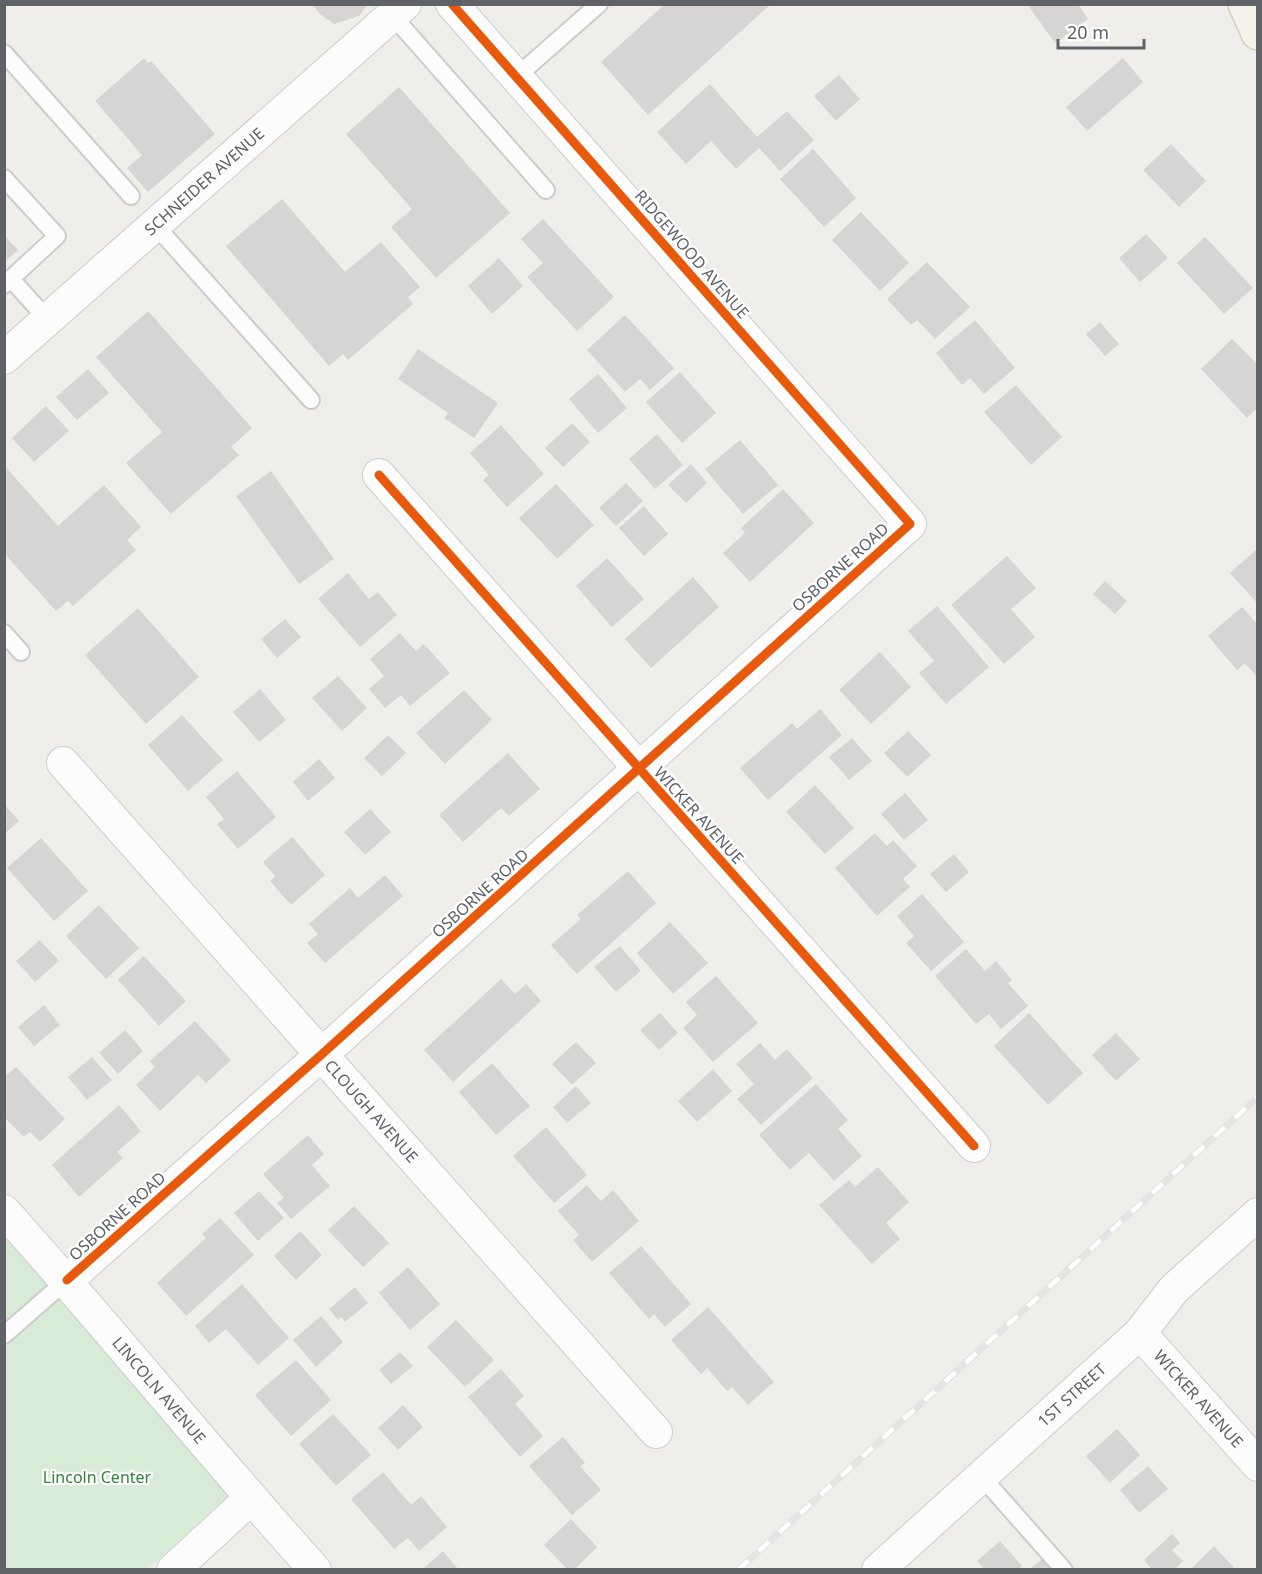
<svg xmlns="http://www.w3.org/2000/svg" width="1262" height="1574" viewBox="0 0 1262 1574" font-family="'Noto Sans',sans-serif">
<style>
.green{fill:#d8ebd6}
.building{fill:#d6d5d3}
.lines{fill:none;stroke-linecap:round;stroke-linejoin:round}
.service-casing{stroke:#cbcccc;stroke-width:20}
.minor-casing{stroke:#cbcccc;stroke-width:34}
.primary-casing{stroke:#d7ceb8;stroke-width:36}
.service{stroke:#fdfcfc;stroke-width:16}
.minor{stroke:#fdfcfc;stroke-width:32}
.primary{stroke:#f4f2e9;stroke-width:33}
.rail-casing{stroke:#e4e4e4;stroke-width:7}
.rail{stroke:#fff;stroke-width:4.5;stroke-dasharray:14;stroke-linecap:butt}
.cycleway-casing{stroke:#fff;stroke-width:13}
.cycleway{stroke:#e8590c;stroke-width:9}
.labels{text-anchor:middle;stroke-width:4.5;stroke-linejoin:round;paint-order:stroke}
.street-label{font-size:16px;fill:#5f6368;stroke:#fff}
.park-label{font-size:16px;fill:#348238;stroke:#fff}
</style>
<rect width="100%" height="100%" fill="#efeeea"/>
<!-- green -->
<path class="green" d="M4,1232L232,1492L148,1569H5Z"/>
<!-- building -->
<path class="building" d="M312,4H368L359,16L334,24L320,14Z
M665,4H771L648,115L601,62Z
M1027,4H1078L1088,19L1055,43Z
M144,58L148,63L151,61L215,134L148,192L127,168L142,155L95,101Z
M1123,58L1143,82L1087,131L1066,107Z
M839,75L860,99L836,121L814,96Z
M710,84L757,137L787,111L814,140L780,171L759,148L736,169L711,141L686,164L657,132Z
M399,87L510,213L436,278L391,227L412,209L346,134Z
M1171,144L1206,181L1179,207L1143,170Z
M813,149L856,198L824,227L780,179Z
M282,199L345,272L381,242L420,287L408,297L413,304L348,360L343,354L329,366L226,246Z
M861,212L909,263L880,291L832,240Z
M543,219L614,297L577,331L527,277L543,263L521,239Z
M1146,234L1168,258L1140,282L1119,258Z
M4,235L18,250L4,262Z
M1205,237L1253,288L1224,314L1177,263Z
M499,258L523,286L492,314L468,286Z
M927,262L970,307L935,339L917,320L911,325L887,299Z
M148,311L252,428L231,447L239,455L171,514L126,463L162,432L96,357Z
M625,315L674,368L650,390L640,379L625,392L587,350Z
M975,320L1015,368L984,394L970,378L962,385L936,353Z
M1100,322L1119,344L1105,356L1086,334Z
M1232,339L1258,365V407L1247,418L1201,369Z
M418,349L498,403L474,438L444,418L448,413L398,379Z
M88,369L109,393L77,420L56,397Z
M680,372L716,413L682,443L646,402Z
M598,374L627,408L598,433L569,399Z
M1016,385L1062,437L1031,465L984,412Z
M46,406L69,431L34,462L12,438Z
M572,423L590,442L563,467L545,448Z
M501,425L544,474L507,507L483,480L489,475L470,453Z
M657,434L683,465L655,489L629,459Z
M740,440L778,485L743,514L705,469Z
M691,464L707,483L686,503L668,485Z
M4,465L58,526L104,485L141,527L127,540L136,550L73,606L68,601L56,611L4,553Z
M271,471L334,559L299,584L236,496Z
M626,483L643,501L616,526L599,508Z
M556,484L594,525L557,559L519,518Z
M783,489L814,523L750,582L723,553L745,533L741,528Z
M644,506L668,534L644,556L619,528Z
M1258,548V604L1230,573Z
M1007,556L1036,588L1011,609L1035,637L1004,664L951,605Z
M607,558L644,599L612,627L576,586Z
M348,573L369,599L378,592L397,615L360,647L318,599Z
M693,577L719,607L651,668L625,639Z
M1105,581L1127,601L1115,614L1093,594Z
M937,606L989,667L946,704L919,673L934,661L908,631Z
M1242,607L1258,625V678L1245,663L1237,670L1208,636Z
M138,608L199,677L146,724L85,655Z
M285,619L301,637L277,658L261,639Z
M400,633L416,651L424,644L450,673L410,706L401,695L385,708L369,689L384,676L370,659Z
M880,652L911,687L871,724L839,690Z
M338,676L367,708L342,731L312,698Z
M260,689L286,720L259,742L233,712Z
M464,690L492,720L445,764L416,733Z
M820,709L842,735L768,800L740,768L792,723L797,729Z
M182,715L223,760L188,791L148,745Z
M908,731L931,755L907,777L884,753Z
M388,735L406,753L382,776L364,758Z
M852,738L872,761L849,780L829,757Z
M508,753L540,789L509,816L501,808L463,842L439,815Z
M319,759L335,778L308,801L293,782Z
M237,771L276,817L238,849L217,824L224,819L206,797Z
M815,785L854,828L825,854L786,812Z
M905,793L928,820L904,840L881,814Z
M4,804L19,821L4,834Z
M370,809L391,832L365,855L344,832Z
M875,833L887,846L893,840L917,866L903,879L910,887L877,916L835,868Z
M292,837L325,875L291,905L270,881L275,876L263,862Z
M41,838L88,891L54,921L7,868Z
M954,854L969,872L946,892L930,874Z
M628,871L656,903L577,974L551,945L581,919L577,915Z
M385,875L403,896L325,963L307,943L318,934L309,924L350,888L358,898Z
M922,894L964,942L931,971L906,943L914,936L897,916Z
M99,905L139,948L106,979L66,936Z
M670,922L708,963L673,994L637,953Z
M40,940L59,961L35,982L16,961Z
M620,946L641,971L616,992L594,967Z
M966,949L985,971L996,961L1012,980L1008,983L1028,1006L1001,1029L989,1014L976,1024L935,976Z
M144,956L186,1001L159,1026L118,980Z
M716,976L758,1023L713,1062L683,1028L697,1015L686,1002Z
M501,979L515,994L526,984L541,1001L453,1082L424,1050Z
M44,1005L60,1025L34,1046L18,1027Z
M660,1013L678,1033L659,1050L640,1030Z
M1029,1013L1083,1073L1048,1105L994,1046Z
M195,1021L231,1060L206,1083L198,1075L160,1111L136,1085L155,1067L150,1061Z
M125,1030L143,1051L118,1074L99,1053Z
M1116,1033L1140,1059L1116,1081L1092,1055Z
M576,1042L596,1063L572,1085L552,1064Z
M760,1043L775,1060L787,1049L813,1078L761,1125L737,1099L754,1084L736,1064Z
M92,1057L112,1080L87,1100L68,1077Z
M492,1063L530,1106L496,1135L459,1092Z
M16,1067L65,1119L40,1142L30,1132L24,1137L4,1117V1077Z
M713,1069L732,1091L697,1122L678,1101Z
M816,1084L848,1120L838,1129L862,1156L834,1181L809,1153L790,1170L759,1135Z
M576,1086L591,1103L567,1123L553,1107Z
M119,1105L141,1131L117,1152L123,1158L79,1197L52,1165Z
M546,1127L587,1175L554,1203L513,1156Z
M308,1135L324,1154L312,1165L330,1186L291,1219L277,1203L284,1198L263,1174Z
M878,1167L909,1202L886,1223L900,1239L872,1264L819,1205L849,1180L855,1187Z
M587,1185L601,1201L613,1190L639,1221L592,1262L573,1240L579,1235L558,1211Z
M259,1191L284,1218L258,1241L234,1213Z
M354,1206L389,1243L363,1267L328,1230Z
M220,1218L254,1255L186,1316L157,1283L206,1238L202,1234Z
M300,1231L322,1255L296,1280L274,1256Z
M641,1246L691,1304L665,1327L654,1314L649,1319L609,1273Z
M408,1267L440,1304L410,1330L379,1293Z
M242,1284L289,1338L258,1365L226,1329L209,1343L195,1326Z
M355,1287L368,1303L345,1322L341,1317L338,1320L329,1309Z
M708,1307L774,1382L748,1405L732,1387L727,1391L707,1368L701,1374L671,1340Z
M321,1316L343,1342L316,1367L293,1340Z
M456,1320L494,1360L465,1387L427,1347Z
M400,1352L413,1366L391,1384L379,1370Z
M296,1360L331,1400L291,1436L255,1395Z
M501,1369L524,1396L515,1404L543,1436L520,1457L468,1397Z
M403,1405L423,1427L398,1450L378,1428Z
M333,1414L371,1455L336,1486L299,1444Z
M1117,1429L1140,1455L1110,1483L1086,1456Z
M563,1437L585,1463L580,1466L601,1490L572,1515L529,1466Z
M1148,1466L1168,1489L1139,1513L1120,1490Z
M383,1472L411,1505L421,1496L447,1527L419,1551L408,1538L394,1549L351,1499Z
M571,1519L597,1547L574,1570H568L544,1545Z
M1172,1534L1180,1543L1172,1550L1183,1561L1174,1570H1152L1144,1560Z
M1000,1541L1022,1566L1018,1570H985L977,1561Z
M1214,1546L1236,1570H1190Z
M443,1551L459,1570H422Z
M1042,1559L1051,1570H1029Z"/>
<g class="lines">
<!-- service casing -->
<g class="service-casing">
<path id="service" d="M392,15L546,190
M4,53L131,196
M516,77L599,4
M4,178L57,236L4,285
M155,225L311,400
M11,279L48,320
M4,633L21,652
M4,1335L67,1280
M981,1476L1064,1570"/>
</g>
<!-- minor casing -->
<g class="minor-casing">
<g id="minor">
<path id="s1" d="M4,358L405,4"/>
<path d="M379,475L974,1146"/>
<path id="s2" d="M63,763L656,1432"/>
<path id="s3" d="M4,1211C110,1329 209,1452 315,1570"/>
<path d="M67,1280L321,1055L910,524L452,4"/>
<path id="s4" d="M1140,1333L1258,1465"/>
<path d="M173,1570L251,1498"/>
<path id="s5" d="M878,1570L1140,1333L1174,1289L1258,1214"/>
</g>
</g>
<!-- primary casing -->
<g class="primary-casing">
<path id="primary" d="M1245,4L1258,33"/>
</g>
<!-- service -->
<use href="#service" class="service"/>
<!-- minor -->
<use href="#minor" class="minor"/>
<!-- primary -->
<use href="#primary" class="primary"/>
<!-- rail casing -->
<g class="rail-casing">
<path id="rail" d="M738,1570L1258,1097"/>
</g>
<!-- rail -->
<use href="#rail" class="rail"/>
<!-- cycleway casing -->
<g class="cycleway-casing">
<path id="cycleway" d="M379,475L974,1146
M67,1280L321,1055L910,524L452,4"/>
</g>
<!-- cycleway -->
<use href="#cycleway" class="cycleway"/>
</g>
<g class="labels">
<!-- street labels -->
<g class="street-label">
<text dy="6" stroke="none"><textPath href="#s1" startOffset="267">SCHNEIDER AVENUE</textPath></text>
<text transform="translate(692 254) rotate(49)" y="6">RIDGEWOOD AVENUE</text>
<text transform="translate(840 567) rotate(-42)" y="6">OSBORNE ROAD</text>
<text transform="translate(699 815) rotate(48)" y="6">WICKER AVENUE</text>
<text transform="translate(480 893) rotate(-42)" y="6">OSBORNE ROAD</text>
<text dy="6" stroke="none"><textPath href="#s2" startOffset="465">CLOUGH AVENUE</textPath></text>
<text transform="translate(117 1216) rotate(-42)" y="6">OSBORNE ROAD</text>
<text dy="6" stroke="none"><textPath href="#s3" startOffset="237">LINCOLN AVENUE</textPath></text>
<text dy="6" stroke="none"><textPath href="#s5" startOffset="261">1ST STREET</textPath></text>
<text dy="6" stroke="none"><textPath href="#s4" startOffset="88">WICKER AVENUE</textPath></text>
</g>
<!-- park labels -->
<g class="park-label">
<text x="97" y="1483">Lincoln Center</text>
</g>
</g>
<!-- border -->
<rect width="1262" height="1574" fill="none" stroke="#5f6368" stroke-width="12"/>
<!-- scale -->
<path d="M1058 39v9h86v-9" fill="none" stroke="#5f6368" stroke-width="3"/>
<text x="1067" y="39" font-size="18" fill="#5f6368" stroke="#ffffff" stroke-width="4.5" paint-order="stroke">20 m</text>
</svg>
